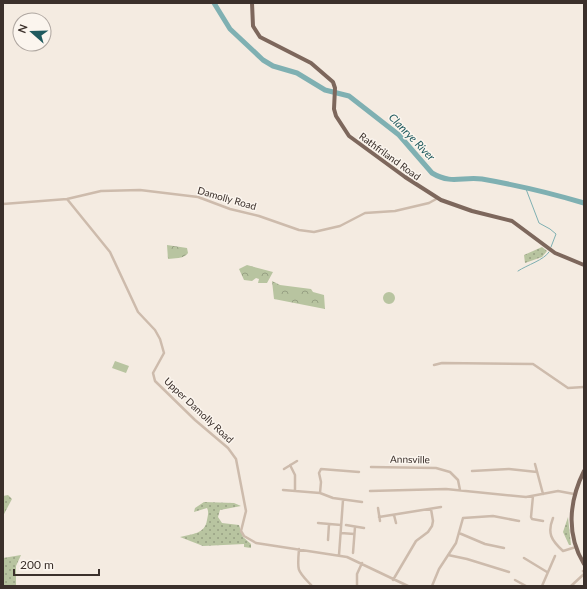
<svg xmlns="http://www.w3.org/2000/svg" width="587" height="589" viewBox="0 0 587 589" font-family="Lato,sans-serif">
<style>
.grass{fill:url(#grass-dots)}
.forest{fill:url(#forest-crowns)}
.pitch{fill:#b8c4a0}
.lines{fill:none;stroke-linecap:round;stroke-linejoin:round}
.stream{stroke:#7fb0b2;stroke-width:1}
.river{stroke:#7fb0b2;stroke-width:5}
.street{stroke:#cdbbac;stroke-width:2.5}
.primary{stroke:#7d675c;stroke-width:4}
.labels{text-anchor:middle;stroke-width:3;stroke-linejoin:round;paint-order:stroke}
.street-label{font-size:10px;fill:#3b302b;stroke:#fbf5ee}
.water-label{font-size:11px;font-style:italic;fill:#1f5a5e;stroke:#fbf5ee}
</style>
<defs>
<pattern id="grass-dots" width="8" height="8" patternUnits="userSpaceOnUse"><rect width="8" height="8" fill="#b8c4a0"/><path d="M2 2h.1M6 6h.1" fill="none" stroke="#97a083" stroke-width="1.8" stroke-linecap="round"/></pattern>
<pattern id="forest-crowns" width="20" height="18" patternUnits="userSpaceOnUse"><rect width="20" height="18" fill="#b8c4a0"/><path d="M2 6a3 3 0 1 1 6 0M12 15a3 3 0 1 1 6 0" fill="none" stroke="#97a083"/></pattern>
</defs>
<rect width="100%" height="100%" fill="#f4ebe1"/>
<!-- grass -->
<path class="grass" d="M542,247L547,251L542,257L525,263L524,255Z
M8,495L12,499L3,516V496Z
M204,502L234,503L241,506L220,510L218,517L222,523L239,525L243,537L251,544V548L244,547V544L203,546L180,537C192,534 205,534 207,520C208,515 209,512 207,508L194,512L195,508Z
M568,517L571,545H569L563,532Z
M21,555L16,566V586H3V558Z"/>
<!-- forest -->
<path class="forest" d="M167,245L187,248L188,253C184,259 175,258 168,259Z
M247,265L273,272L267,283H258L259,279L256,278L252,281L244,280L239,269Z
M272,281L280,285L311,289L313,292L324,295L325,309L274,299Z"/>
<!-- pitch -->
<path class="pitch" d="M383 298a6 6 0 1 1 12 0a6 6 0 1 1-12 0Z
M115,361L129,366L126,373L112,368Z"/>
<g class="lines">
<!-- stream -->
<path class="stream" d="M526,189L539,223L550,229L556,234L551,247
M518,271C527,265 544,260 549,252"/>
<!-- river -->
<path class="river" d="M214,3L230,29L263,60L273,66L297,73L325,90L349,96L399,135L432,173C452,185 463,176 482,179C516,185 551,193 584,203"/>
<!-- street -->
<path class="street" d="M67,199L110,252L138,312L155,330L160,339L164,353L153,373L155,381L195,420L228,448L236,459L246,511L241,531L244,536L256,543L347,557L408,586
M3,204L67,199L101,191L140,190L198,197L230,209L259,216L299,230L314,232L340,226L365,213L395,211L429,203L438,198
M434,365L442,363L533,364L568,388L584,387
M535,464L543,494
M290,465L295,475V490
M371,467L436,468L450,472L458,480L460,490
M284,469L297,461
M472,471L509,469L537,472
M359,472L321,469L319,473L321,482L320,493L333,498L362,502
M283,490L320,493
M370,491L446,489L526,497L558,491L574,494
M533,496L531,517L532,519L543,521
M378,508L380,521
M394,515L396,523
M379,517L441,507
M553,518C547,533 551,540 563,551L576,547
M318,523L341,525
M346,525L364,528
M341,533L354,534
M459,533L485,544L504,548
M328,540L329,524
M299,549C297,572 297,570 312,586
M353,553L355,527
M339,555L343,500
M448,555L467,559L509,572
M524,558L547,572
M583,571L584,572
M393,580L416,541L428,532L432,526L433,521L431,509
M515,580L526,586
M357,586V574L362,563
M432,586L439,569L456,543L463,518L493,516L519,521
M542,586L555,556
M571,586L584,574"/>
<!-- primary -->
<path class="primary" d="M252,3L253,26L260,37L311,63L333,82L335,88L334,109L336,116L349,136L405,177L441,200L472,211L512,221L555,253L584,265
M584,471C569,501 566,535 584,564"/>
</g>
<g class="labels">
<!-- street labels -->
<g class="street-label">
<text transform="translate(390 156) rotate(36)" y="4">Rathfriland Road</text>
<text transform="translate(227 198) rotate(16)" y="4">Damolly Road</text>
<text transform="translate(199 410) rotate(43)" y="4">Upper Damolly Road</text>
<text transform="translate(410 459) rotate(1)" y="4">Annsville</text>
</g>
<!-- water labels -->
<g class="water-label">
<text transform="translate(412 137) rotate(46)" y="4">Clanrye River</text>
</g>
</g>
<!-- border -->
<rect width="587" height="589" fill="none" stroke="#3b302b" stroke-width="8"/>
<!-- north arrow -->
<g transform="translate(32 32) rotate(290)"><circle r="19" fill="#fbf5ee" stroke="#aea6a0"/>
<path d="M0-3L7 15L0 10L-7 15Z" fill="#1f5a5e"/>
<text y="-6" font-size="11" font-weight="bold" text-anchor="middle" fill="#3b302b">N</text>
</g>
<!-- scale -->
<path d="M14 569v6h85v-6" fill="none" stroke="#3b302b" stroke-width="2"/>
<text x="20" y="569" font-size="12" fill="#3b302b" stroke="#fbf5ee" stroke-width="3" paint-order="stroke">200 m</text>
</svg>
